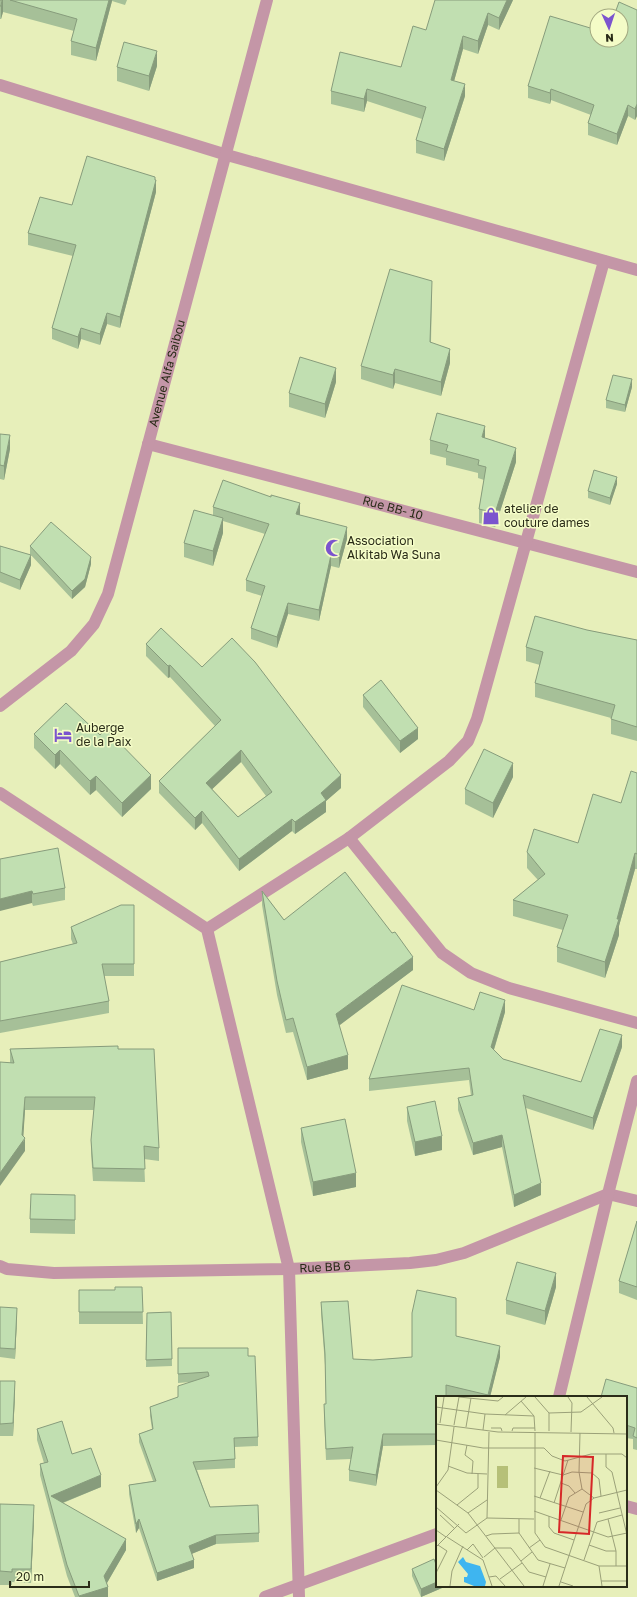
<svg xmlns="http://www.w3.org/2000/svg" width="637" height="1597" viewBox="0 0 637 1597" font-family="'Golos Text',sans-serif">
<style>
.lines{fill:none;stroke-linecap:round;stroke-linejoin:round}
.minor{stroke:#c496a7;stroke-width:12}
.wall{fill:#a6c098;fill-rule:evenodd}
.shaded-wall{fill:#879c7c}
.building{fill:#c1dfb1;stroke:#879c7c;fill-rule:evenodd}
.labels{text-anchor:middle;stroke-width:3;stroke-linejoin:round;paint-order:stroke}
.street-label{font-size:12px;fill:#2a2c18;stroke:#f4fcc7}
.poi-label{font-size:12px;fill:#2a2c18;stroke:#f4fcc7;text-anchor:start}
.inset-road{fill:none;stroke:#9ba179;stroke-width:1}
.view{fill:#d62828;fill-opacity:0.15;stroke:#d62828;stroke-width:2}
.inset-edge{fill:none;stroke:#2a2c18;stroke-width:2}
</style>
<rect width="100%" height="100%" fill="#e7efba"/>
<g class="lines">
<!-- minor -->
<g class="minor">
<path d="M0,85L227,155L637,270"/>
<path id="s1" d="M148,444L637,572"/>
<path id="s2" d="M0,706L71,651L94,624L108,594L267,0"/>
<path d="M0,793L207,929L289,1269L299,1597"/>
<path d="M349,838L442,953L471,973L509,988L637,1023"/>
<path d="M207,929L349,838L449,761L468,741L477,719L604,261"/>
<path id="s3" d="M0,1266L7,1269L54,1273L289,1269L410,1263L436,1260L464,1253L608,1194L637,1201"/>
<path d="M559,1397L608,1194L637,1081"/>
<path d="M626,1506L637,1509"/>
<path d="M265,1597L437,1534"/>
</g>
</g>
<!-- wall -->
<path class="wall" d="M0,0H127L125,5L112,1L96,61L71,55V41L74,31L3,12L1,19H0Z
M513,0L499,30L488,25L478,54L463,49L454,81L465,96L444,161L416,153V140L422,119L367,101L364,112L331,104V91L401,67L426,30Z
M637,10V116L635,120L628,116L617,145L588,135V123L591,115L551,100L550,104L528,98V86L621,40Z
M157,66L149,91L117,81V67Z
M155,180L156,192L120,328L107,324L100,345L81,339L78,349L52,339V328L73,256L28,245V233L72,205Z
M432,295L431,342L450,363L441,396L395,383L393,389L361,379V366Z
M336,382L325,418L289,407V393Z
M632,387L625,412L606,408V400Z
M0,434L10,449L4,480L0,479Z
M485,438L516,462L495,527L479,523V509L484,480L478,478V473L446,465V458L430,454V440Z
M617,484L610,505L588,498V491Z
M213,507L300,515L347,539L339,568L331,566L319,621L288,614L277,648L251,639V628L262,596L246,591V580L265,534L223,521V533L213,566L184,557V543L213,515Z
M0,546L31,565L20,590L0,582Z
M30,546L91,564L85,587L72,599L30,554Z
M587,630L637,640V741L611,734V718L535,697V683L540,665L526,661V647Z
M146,644L202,667L341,788L326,801V812L295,834L292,831L239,871L202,823L195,830L159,793V781L215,726L170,677L168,678L146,656ZM241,762L266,796L238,817L212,789Z
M363,695L418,739L400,753L363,707Z
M34,734L151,789L122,817L96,790L90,795L60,764L55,769L34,748Z
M637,773V869H635L619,926V935L605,978L557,962V947L563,930L513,916V900L538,880L527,868V852L578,843L621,803Z
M513,777L493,818L465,804V789Z
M0,859L65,888V900L33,906L32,903Z
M262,891L284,920L413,970L339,1025L348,1069L307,1080L293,1032L286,1033L277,995L262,905Z
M134,905V976H104L109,1001V1013L0,1033V962L73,944L71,939V927Z
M474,1010L505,1012L494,1050L503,1059L581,1082L622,1047L593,1130L526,1108L541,1195L514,1207L502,1147L473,1155L458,1110V1098L471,1096L469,1080L369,1091V1079Z
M10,1049H118L159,1148V1161L144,1159L145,1182L93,1181L91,1153V1140L94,1110H25L23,1136L25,1151L10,1063Z
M407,1107L442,1150L415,1156L407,1121Z
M301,1128L356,1187L313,1196L301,1142Z
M75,1195V1234L30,1233V1219Z
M637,1221V1300L619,1293V1281Z
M142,1287L143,1324H79V1290H115Z
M556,1287L545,1325L506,1314V1300Z
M321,1302L353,1359L373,1360L412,1357L456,1336L500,1357L490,1397H437V1445L383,1446L376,1486L349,1481V1470L351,1459L326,1460L324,1416V1404H326L325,1365L321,1313Z
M0,1307L17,1317L15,1359L0,1357Z
M171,1312L172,1366L146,1367L147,1313Z
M178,1348L248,1356L258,1437V1446L235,1447V1468L197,1470L210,1507L259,1533V1542L216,1544L191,1554L194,1568L157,1581L139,1528L136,1533L129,1494V1485L153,1481L139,1442V1434L152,1429L150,1416V1407L178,1397L191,1382L178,1383Z
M0,1381L15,1393L13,1436H0Z
M637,1388V1450L633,1449V1439L626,1438V1397Z
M37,1429L72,1454L101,1487L63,1503L126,1550L107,1583L108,1597H75L67,1576L40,1475V1464L44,1463L37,1440Z
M0,1504L34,1519L31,1583L12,1582V1585H0Z
M412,1569L442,1586V1588L421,1597L412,1576Z"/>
<!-- shaded-wall -->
<path class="shaded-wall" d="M2,0H3V12L1,19V6Z
M109,0H112V1L96,61V48Z
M507,0H513L499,30V18Z
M488,13V25L478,54V41Z
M463,36V49L451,92V80Z
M157,51V66L149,91V76Z
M465,84V96L444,161V149Z
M367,89V101L364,112V99Z
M551,89V100L550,104V93Z
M637,104V116L635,120V109Z
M628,105V116L617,145V134Z
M155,177V184L156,180V192L120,328V317Z
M107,313V324L100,345V334Z
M81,328V339L78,349V337Z
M450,349V363L441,396V382Z
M336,368V382L325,418V404Z
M395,369V383L393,389V375Z
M632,379V387L625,412V405Z
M485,426V440L482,437Z
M10,435V449L4,480V466Z
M516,448V462L495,527V513Z
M617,477V484L610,505V498Z
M300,503V515L296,525V514Z
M223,518V533L213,566V551Z
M347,527V539L339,568V557Z
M31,555V565L20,590V580Z
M331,555V566L319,621V610Z
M91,557V564L85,587L72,599V591Z
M288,603V614L277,648V637Z
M170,665V677L168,678V666Z
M418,728V739L400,753V741Z
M60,750V764L55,769V755Z
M241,750V762L206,795V783Z
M513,763V777L493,818V803Z
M151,775V789L122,817V803Z
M341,775V788L326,801V812L295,834V822L321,793Z
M96,776V790L90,795V781Z
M202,811V823L195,830V818Z
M292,819V831L239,871V859Z
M635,853V869L619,926V935L605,978V962Z
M32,891V903L0,911V899Z
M413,957V970L336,1028V1014Z
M505,1000V1012L491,1059V1047Z
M622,1035V1047L593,1130V1118Z
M348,1055V1069L307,1080V1067Z
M25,1097V1110L23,1142L25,1138V1151L0,1186V1173L22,1135Z
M502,1135V1147L473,1155V1143Z
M442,1136V1150L415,1156V1142Z
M356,1173V1187L313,1196V1182Z
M541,1183V1195L514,1207V1195Z
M556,1273V1287L545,1325V1311Z
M17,1308V1317L15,1359V1349Z
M500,1346V1357L490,1397H488Z
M15,1381V1393L13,1436V1423Z
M383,1434V1446L376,1486V1475Z
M101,1475V1487L52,1507L51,1496Z
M34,1505V1519L31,1583V1569Z
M139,1519V1528L136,1533V1524Z
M216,1535V1544L189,1555V1546Z
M126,1539V1550L104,1588V1576Z
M194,1560V1568L157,1581V1573Z
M437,1582V1586H442V1588L421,1597V1589Z
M108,1587V1597H79V1596Z"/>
<!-- building -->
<path class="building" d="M0,0H2L1,6H0Z
M10,0H109L96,48L71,41L77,19Z
M435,0H507L499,18L488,13L478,41L463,36L451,80L465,84L444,149L416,140L426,107L367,89L364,99L331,91L340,52L401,67L413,26L426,30Z
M619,2L637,10V104L635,109L628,105L617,134L588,123L594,105L551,89L550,93L528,86L550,16L597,30V40H621V16H614Z
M124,42L157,51L149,76L117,67Z
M87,156L155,177V180H156L120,317L107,313L100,334L81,328L78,337L52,328L76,245L28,233L40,197L72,205Z
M390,269L432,281L430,342L450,349L441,382L395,369L393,375L361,366Z
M300,357L336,368L325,404L289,393Z
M613,375L632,379L625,405L606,400Z
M437,413L485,426L482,437L516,448L495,513L479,509L486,467L478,465L479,460L446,451L448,445L430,440Z
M0,434L10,435L4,466L0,465Z
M594,470L617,477L610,498L588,491Z
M223,480L271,497V495L300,503L296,514L347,527L339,557L331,555L319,610L288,603L277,637L251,628L265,586L246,580L269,524L213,507Z
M194,510L223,518L213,551L184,543Z
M51,522L91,557L85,579L72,591L30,546Z
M0,546L31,555L20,580L0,572Z
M535,616L587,630L637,640V727L611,719L615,705L535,683L543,652L526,647Z
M161,628L202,667L232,638L255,662L341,775L321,793L326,800L295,822L292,819L239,859L202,811L195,818L159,781L221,720L170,665L168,666L146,644ZM241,750L272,792L238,817L206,783Z
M381,680L418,728L400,741L363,695Z
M66,703L100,735L106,729L151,775L122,803L96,776L90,781L60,750L55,755L34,734Z
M484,749L513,763L493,803L465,789Z
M631,771L637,773V854L635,853L617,919H619L605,962L557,947L568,915L513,900L545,874L527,852L534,829L578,843L593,794L621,803Z
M58,848L65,888L33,894L32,891L0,899V859Z
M345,872L392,933L395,932L413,957L336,1014L348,1055L307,1067L293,1018L286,1020L277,981L262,891L284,920Z
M121,905H134V964H102L109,1001L0,1021V962L77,943L71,927Z
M402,985L474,1010L480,992L505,1000L491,1047L503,1059L581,1082L600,1029L622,1035L593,1118L523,1095L541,1183L514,1195L502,1135L473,1143L458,1098L473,1095L469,1068L369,1079Z
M118,1046V1049H154L159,1148L144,1146L145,1169L93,1168L91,1140L95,1097H25L22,1135L25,1138L0,1173V1062L14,1063L10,1049Z
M435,1101L442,1136L415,1142L407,1107Z
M345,1119L356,1173L313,1182L301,1128Z
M31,1194L75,1195V1220L30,1219Z
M637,1221V1287L619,1281Z
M517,1262L556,1273L545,1311L506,1300Z
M115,1287H142L143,1312H79V1290H115Z
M417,1290L456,1298V1336L500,1346L488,1395L446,1385V1397H437V1434H383L376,1475L349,1470L353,1447L326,1449L324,1404H326L325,1354L321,1302L348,1301L353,1359L373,1360L412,1357V1313Z
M0,1307L17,1308L15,1349L0,1348Z
M171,1312L172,1359L146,1360L147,1313Z
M178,1348H248V1356H255L258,1437L234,1438L235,1459L193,1462L210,1507L258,1505L259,1533L216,1535L189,1546L194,1560L157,1573L139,1519L136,1524L129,1485L156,1481L139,1434L153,1429L150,1407L178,1397V1386L209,1376L208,1372L178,1374Z
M606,1379L637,1388V1438L633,1436L635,1428L626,1425V1397H601Z
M0,1381H15L13,1423L0,1424Z
M62,1421L72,1454L91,1448L101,1475L51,1496L126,1539L104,1576L108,1587L79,1596L67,1565L40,1464L48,1462L37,1429Z
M0,1504L34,1505L31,1569H12V1572L0,1571Z
M434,1559L437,1567V1582L421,1589L412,1569Z"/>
<!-- icons -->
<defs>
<g id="shop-bare" transform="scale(1.38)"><path d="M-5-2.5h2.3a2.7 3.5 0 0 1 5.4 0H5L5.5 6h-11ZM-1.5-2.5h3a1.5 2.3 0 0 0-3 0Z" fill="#7b54ce" stroke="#f4fcc7" stroke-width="2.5" paint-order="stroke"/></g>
<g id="mosque-bare" transform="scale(1.38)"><path d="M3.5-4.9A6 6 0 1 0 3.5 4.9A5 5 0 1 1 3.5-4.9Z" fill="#7b54ce" stroke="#f4fcc7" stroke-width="2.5" paint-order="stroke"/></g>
<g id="hotel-bare" transform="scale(1.38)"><path d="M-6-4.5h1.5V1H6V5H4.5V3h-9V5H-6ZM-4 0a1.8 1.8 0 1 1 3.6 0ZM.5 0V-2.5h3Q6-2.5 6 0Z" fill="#7b54ce" stroke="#f4fcc7" stroke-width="2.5" paint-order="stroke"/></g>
</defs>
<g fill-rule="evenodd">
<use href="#shop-bare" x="491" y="516"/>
<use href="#mosque-bare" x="334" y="548"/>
<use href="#hotel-bare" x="63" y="735"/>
</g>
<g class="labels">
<!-- street labels -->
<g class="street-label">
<text dy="4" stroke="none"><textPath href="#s2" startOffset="387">Avenue Alfa Saibou</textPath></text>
<text dy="4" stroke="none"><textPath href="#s1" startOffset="253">Rue BB- 10</textPath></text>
<text dy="4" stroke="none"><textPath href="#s3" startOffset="326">Rue BB 6</textPath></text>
</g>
<!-- poi labels -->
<g class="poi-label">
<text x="504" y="513">atelier de<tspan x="504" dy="14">couture dames</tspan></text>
<text x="347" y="545">Association<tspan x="347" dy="14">Alkitab Wa Suna</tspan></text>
<text x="76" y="732">Auberge<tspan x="76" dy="14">de la Paix</tspan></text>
</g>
</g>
<!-- overview -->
<g transform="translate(436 1396)">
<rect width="191" height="191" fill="#e7efba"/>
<path d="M61,70H72V92H61Z" fill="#b6c078"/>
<path d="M27,161L30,166L44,170L50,186L49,190H38L28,186V181H31L32,178L22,166Z" fill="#3eb5f0"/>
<path class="inset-road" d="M23,1L62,5L67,1M99,1L113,17V35M132,1L136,7L135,36M151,1L177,32L178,37M85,5L98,20L99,35M0,11L49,18L98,20M113,17L145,16L166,1M69,19L90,1M4,27L8,1M0,28L62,36L191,38M18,29L23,1M30,31L35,2M55,32H65L66,35M47,34L49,18M76,35L77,32H99M99,37V137L109,151L163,170H191M144,37L143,76L146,93L158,102M0,44L47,52H108L116,60L129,65L155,58H186L191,62M31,49L29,59L37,65L36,78M170,58V71L176,76L191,139M12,70L31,77L51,78M98,72L127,79L136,76L156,77L163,83L165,100M125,87L133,90L139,97M0,91L12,74L18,31M0,94L32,117L88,190M98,100L147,116M104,102L114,75M118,107L132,64M21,109L42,92V78M0,111L30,137L51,122L98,123M98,115L172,141L191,137M32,117L51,104M163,117L184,112M4,119L19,133M113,120V131L118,137L138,144M51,122L53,36M83,123V137M172,123L180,155V170M125,124L133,101L146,93M0,134L10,141M50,140L56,138L83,137L102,164L129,172M11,141L47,164L56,190M153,149L170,155H180M0,151L23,128M93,152L104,144M31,154L37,148L47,162M48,161L59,152H75L93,176L110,181M148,164L161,126L186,119M85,165L96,156M163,170L166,190M0,177L11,155L2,149M53,181L60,180L69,190M64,183L86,167M165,185H191M125,186L137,190M14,190L16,175L27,150M107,190L114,168M123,190L150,108L158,102L191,94"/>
<path class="view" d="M127,60L157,61L153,138L123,136Z"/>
<rect width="191" height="191" class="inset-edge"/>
</g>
<!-- north arrow -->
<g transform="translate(609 28) rotate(177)"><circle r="19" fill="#f4fcc7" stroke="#a3a981"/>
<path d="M0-3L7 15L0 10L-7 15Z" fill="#7b54ce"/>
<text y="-6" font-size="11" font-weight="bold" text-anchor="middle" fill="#2a2c18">N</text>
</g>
<!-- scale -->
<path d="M10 1581v6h79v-6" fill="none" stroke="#2a2c18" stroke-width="2"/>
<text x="16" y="1581" font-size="12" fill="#2a2c18" stroke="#f4fcc7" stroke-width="3" paint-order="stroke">20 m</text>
</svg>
